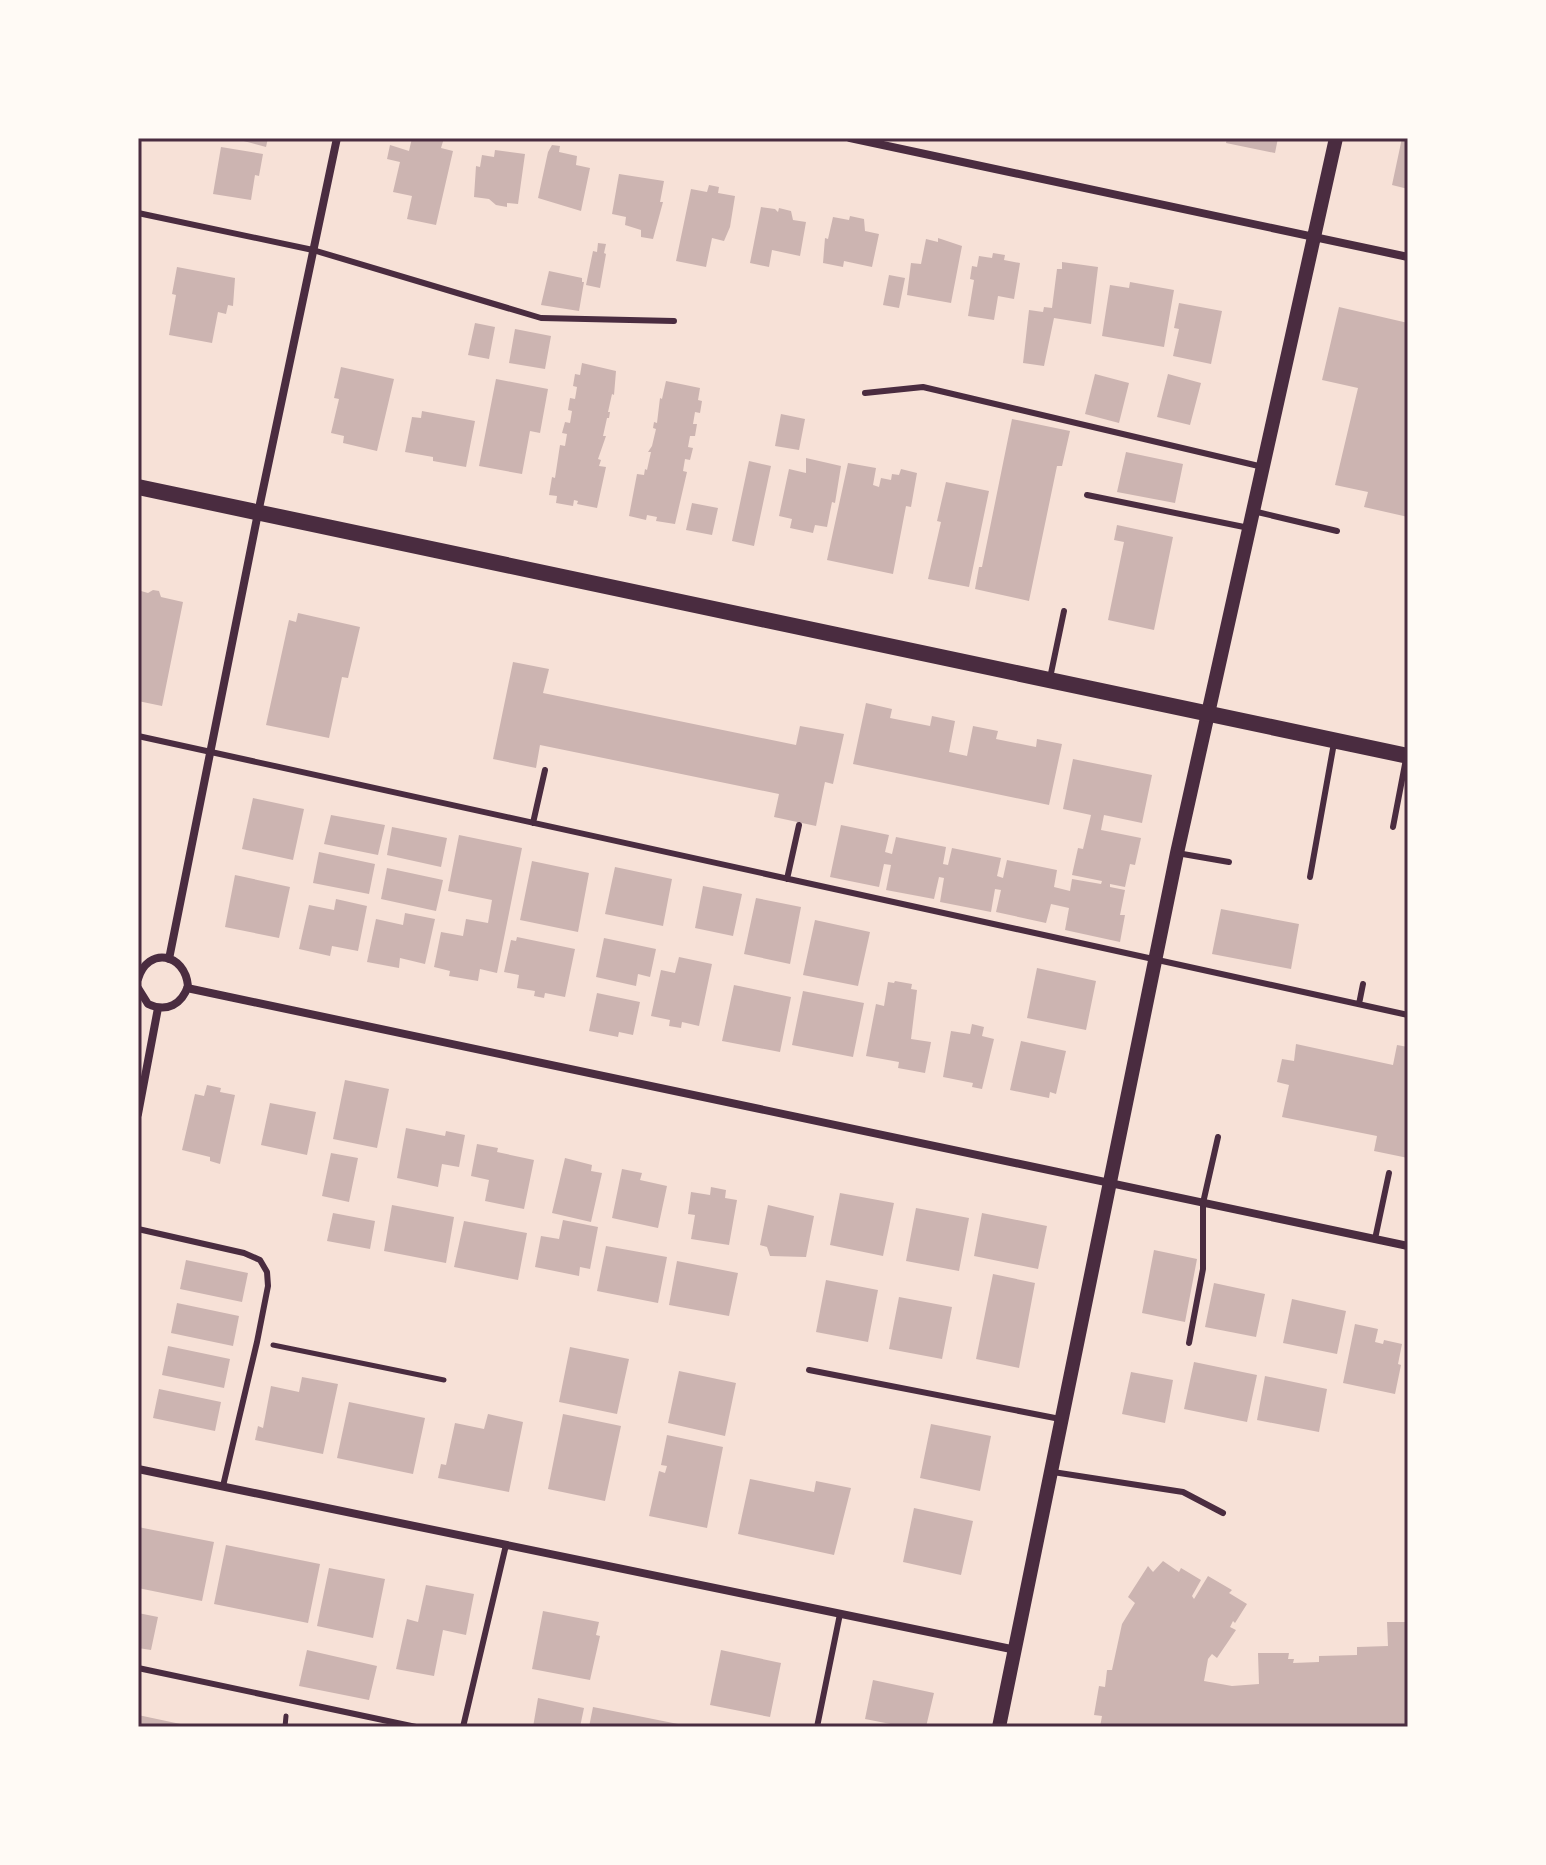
<svg xmlns="http://www.w3.org/2000/svg" width="1546" height="1865" viewBox="0 0 1546 1865" font-family="'Exo 2',sans-serif">
<style>
.building{fill:#ccb4b1}
.lines{fill:none;stroke-linecap:round;stroke-linejoin:round}
.path{stroke:#4a2c40;stroke-width:5}
.service{stroke:#4a2c40;stroke-width:6}
.minor{stroke:#4a2c40;stroke-width:8}
.tertiary{stroke:#4a2c40;stroke-width:14}
.secondary{stroke:#4a2c40;stroke-width:16}
.neatline{fill:none;stroke:#4a2c40;stroke-width:3}
</style>
<rect width="100%" height="100%" fill="#f7e1d7"/>
<!-- building -->
<path class="building" d="M232,138H268L266,147Z
M412,138H444L441,148L453,151L436,225L407,219L412,196L393,192L400,162L387,159L390,145L409,151Z
M1227,138H1278L1275,153L1226,143Z
M1402,138H1408V189L1392,185Z
M552,145L560,146L559,152L577,156L576,165L590,168L581,211L538,198L548,152Z
M221,147L263,154L259,176L255,175L251,200L213,194Z
M495,150L525,154L518,204L507,203V207L496,205L489,199L474,197L476,166L480,167L482,155L494,157Z
M619,174L664,181L660,202H663L653,239L641,237V230L625,225L626,217L612,214Z
M709,185L719,187L718,193L735,196L730,227L724,241L712,238L706,267L676,261L691,189L707,192Z
M761,207L775,209L778,212L779,208L791,211L793,220L806,222L800,256L772,250L769,267L750,263Z
M850,216L864,219L865,231L879,234L872,267L844,261L843,267L823,263L825,238L828,239L833,217L849,220Z
M938,238L962,246L951,303L907,295L911,263L921,264L926,239L938,242Z
M598,243L606,244L604,253L606,254L600,288L586,285L593,251L597,252Z
M993,253L1005,255L1004,260L1020,263L1014,299L998,296L994,320L968,316L974,280L970,279L972,266L977,267L979,256L992,258Z
M1062,262L1098,267L1091,324L1054,318L1044,366L1023,363L1029,310L1043,312L1044,307L1052,308L1057,269H1062Z
M177,267L235,278L233,306L228,305L226,314L218,312L212,343L169,335L176,295L172,294Z
M549,271L582,278V282H584L579,311L541,305Z
M889,275L905,278L899,308L883,305Z
M1130,282L1174,290L1164,347L1102,336L1110,285L1129,288Z
M1179,303L1222,311L1211,364L1173,356L1179,329L1174,328Z
M1339,307L1408,323V517L1364,507L1368,492L1335,485L1358,388L1322,380Z
M475,323L495,327L489,359L468,355Z
M515,329L551,336L545,369L509,363Z
M582,363L616,371L614,395L612,394L608,412H610L609,418H607L603,436H606L598,459L601,460L599,466L606,467L597,508L577,504L578,501L574,500L573,506L556,503L557,496L549,495L552,477L555,478L560,445L565,446L567,434L562,433L565,422L570,423L572,411L568,410L570,398L575,399L577,387L573,386L575,374L580,375Z
M341,367L394,379L377,451L343,443L344,436L331,433L339,399L334,398Z
M1095,374L1129,383L1119,423L1085,414Z
M1168,374L1201,383L1190,425L1157,417Z
M496,379L548,389L540,433L530,431L522,474L479,466Z
M666,381L700,388L698,400L702,401L700,413L695,412L693,424H697L695,436H690L688,447L693,448L690,460L685,459L683,471L687,472L675,524L656,521L657,517L647,515L646,520L629,516L637,474L644,475L645,469L647,470L651,452H648L652,446L656,429L653,428L654,422L657,423L660,398L662,399Z
M422,411L475,421L466,467L433,461V457L405,452L412,417L421,418Z
M781,414L805,419L799,450L775,446Z
M1012,419L1070,431L1062,466H1057L1029,601L975,589L979,567H982Z
M1126,452L1183,464L1175,503L1117,492Z
M806,458L841,466L835,503L832,502L827,527L815,525L813,533L790,528L792,519L779,516L789,469L806,473Z
M749,461L771,466L754,546L732,541Z
M848,463L876,468L873,485L879,487L881,478L891,480L892,474L899,475L901,469L917,473L911,507L906,506L893,574L827,560Z
M946,482L989,491L969,587L928,579L941,522L937,521Z
M692,503L718,508L712,535L686,530Z
M1117,525L1173,537L1154,630L1108,620L1124,542L1114,540Z
M153,590L159,591L161,597L183,602L162,706L138,701V598L141,591L148,593Z
M298,613L360,627L348,678L342,677L329,738L266,725L289,620L296,622Z
M513,662L549,669L543,693L796,745L800,726L844,734L833,784L825,782L816,826L774,817L779,794L540,745L536,768L493,759Z
M866,703L892,709L890,718L930,726L932,716L955,721L949,752L967,756L973,726L998,731L996,739L1036,747L1037,739L1062,744L1049,805L853,764Z
M1073,759L1152,775L1142,823L1104,815L1101,830L1141,838L1135,865L1130,864L1125,887L1110,884V887L1125,890L1120,915H1125L1120,942L1065,930L1069,908L1051,904L1046,923L996,912L1001,890L995,889L991,912L940,902L944,878L939,877L934,899L886,890L891,865L884,864L879,887L830,877L841,825L889,835L885,852L892,854L896,837L946,847L943,864L948,865L952,848L1001,858L997,876L1003,878L1007,860L1057,870L1054,887L1070,891L1072,879L1101,884L1102,881L1072,875L1078,848L1083,849L1091,815L1063,809Z
M253,798L304,809L293,860L242,849Z
M331,815L385,825L378,855L324,844Z
M392,827L447,838L441,867L387,855Z
M459,835L522,848L497,973L480,969L478,981L449,976L450,971L434,967L441,932L463,936L466,919L488,923L492,900L448,891Z
M319,852L375,864L369,894L313,883Z
M532,861L589,873L578,932L520,920Z
M615,867L672,879L663,926L605,914Z
M387,868L443,880L436,911L381,899Z
M235,875L290,887L279,938L225,927Z
M703,886L742,894L733,936L695,928Z
M756,898L801,907L790,964L744,954Z
M336,899L367,906L358,951L332,946L330,956L299,949L309,905L334,910Z
M1221,909L1299,924L1291,969L1212,954Z
M405,913L435,919L425,964L400,958L399,968L367,962L376,919L403,925Z
M815,920L870,932L858,986L803,975Z
M517,937L575,949L565,997L545,993L544,998L534,996L535,991L517,988L519,975L504,972L511,940L516,941Z
M604,938L656,949L650,977L638,974L636,986L596,977Z
M679,957L712,964L699,1026L682,1022L681,1028L669,1026L670,1020L651,1016L661,970L675,973Z
M1037,968L1096,981L1086,1030L1027,1018Z
M895,981L912,984L911,989L917,990L911,1039L931,1042L925,1073L898,1068L899,1062L866,1056L876,1004L884,1006L888,982L894,983Z
M734,985L791,997L780,1052L722,1041Z
M803,991L864,1003L853,1057L792,1045Z
M597,993L640,1002L633,1035L619,1032L618,1037L589,1031Z
M972,1024L984,1027L982,1036L994,1039L982,1089L972,1087L973,1083L943,1077L951,1031L970,1034Z
M1021,1041L1066,1051L1056,1094L1050,1092L1049,1098L1010,1090Z
M1296,1044L1393,1065L1397,1045L1408,1047V1158L1374,1151L1377,1136L1282,1117L1289,1085L1277,1082L1282,1059L1294,1061Z
M345,1080L389,1089L377,1148L333,1139Z
M207,1085L221,1088L220,1092L235,1095L220,1164L210,1161V1157L182,1150L195,1094L204,1096Z
M270,1103L316,1112L307,1155L261,1145Z
M406,1128L445,1136L446,1131L465,1135L459,1167L442,1164L438,1187L397,1178Z
M477,1144L498,1148L497,1152L534,1160L524,1209L485,1201L489,1180L471,1176Z
M331,1153L358,1158L349,1202L322,1196Z
M565,1158L592,1165L591,1171L602,1173L591,1222L552,1213Z
M622,1169L642,1173L640,1180L667,1186L658,1228L612,1218Z
M711,1187L726,1190L725,1198L737,1200L729,1245L691,1239L695,1215L688,1214L691,1192L710,1195Z
M840,1193L894,1203L883,1256L830,1245Z
M392,1205L454,1217L446,1263L384,1251Z
M768,1205L814,1216L806,1257L770,1256L767,1247L760,1245Z
M916,1208L969,1218L959,1271L906,1261Z
M333,1213L375,1221L370,1249L327,1241Z
M982,1213L1047,1226L1038,1269L974,1256Z
M563,1220L598,1227L590,1269L580,1267L579,1276L535,1267L541,1236L559,1239Z
M464,1221L527,1233L518,1280L454,1267Z
M606,1246L667,1257L658,1303L597,1291Z
M1154,1250L1197,1259L1185,1322L1142,1313Z
M186,1260L248,1273L242,1302L180,1289Z
M677,1261L738,1273L729,1316L669,1305Z
M993,1274L1035,1283L1019,1368L976,1359Z
M826,1280L878,1290L868,1342L816,1332Z
M1214,1283L1265,1294L1256,1337L1205,1327Z
M899,1297L952,1307L942,1359L889,1349Z
M1292,1299L1346,1311L1337,1354L1283,1343Z
M177,1303L239,1316L233,1346L171,1333Z
M1355,1324L1378,1329L1375,1342L1383,1344L1384,1340L1402,1344L1398,1364L1401,1365L1395,1394L1343,1383Z
M168,1346L230,1359L224,1388L162,1375Z
M570,1347L629,1359L617,1414L559,1402Z
M1194,1362L1257,1375L1247,1422L1184,1409Z
M679,1371L736,1383L725,1436L668,1423Z
M1131,1372L1173,1380L1165,1423L1122,1414Z
M1265,1376L1327,1389L1319,1432L1257,1420Z
M302,1377L338,1384L323,1454L255,1440L258,1426L263,1428L271,1386L299,1392Z
M159,1389L221,1402L215,1431L153,1418Z
M349,1402L425,1418L413,1474L337,1458Z
M488,1414L523,1422L509,1492L438,1478L441,1464L446,1465L455,1423L484,1429Z
M563,1414L621,1426L605,1501L548,1489Z
M931,1424L991,1436L980,1491L920,1478Z
M667,1435L723,1447L707,1528L649,1516L659,1471L665,1473L667,1466L661,1465Z
M750,1479L814,1492L816,1481L851,1488L834,1555L738,1534Z
M914,1508L973,1521L961,1575L903,1562Z
M138,1527L214,1542L202,1601L138,1588Z
M226,1545L320,1564L308,1623L214,1604Z
M1163,1561L1179,1572L1181,1568L1201,1580L1192,1596L1194,1599L1208,1576L1232,1590L1229,1593L1247,1604L1235,1623L1233,1621L1230,1627L1236,1630L1217,1658L1212,1654L1208,1659L1204,1681L1232,1686L1259,1684L1258,1653H1289L1288,1659H1294L1293,1663L1319,1662V1656L1357,1655V1647L1388,1646L1387,1622H1408V1727H1100L1102,1716L1094,1715L1099,1686L1105,1687L1107,1670H1112L1122,1624L1135,1603L1128,1597L1148,1566L1153,1572Z
M329,1568L385,1579L373,1638L317,1626Z
M426,1585L474,1594L466,1635L443,1630L434,1676L396,1669L407,1619L418,1622Z
M543,1611L599,1622L596,1635L600,1636L590,1680L532,1669Z
M138,1613L158,1617L151,1650L138,1648Z
M307,1650L377,1666L369,1700L299,1686Z
M721,1650L781,1663L770,1717L710,1705Z
M873,1680L934,1693L926,1727H906L865,1719Z
M538,1698L584,1708L580,1727H533Z
M593,1707L688,1726L687,1727H589Z
M138,1715L190,1726V1727H138Z"/>
<g class="lines">
<!-- path -->
<path class="path" d="M273,1345L444,1380
M285,1727L286,1716"/>
<!-- service -->
<path class="service" d="M138,213L313,250L541,318L674,321
M865,393L923,387L1263,467
M1087,495L1249,528
M1253,511L1337,531
M1050,678L1064,611
M138,736L1408,1015
M533,823L545,770
M1393,827L1406,759
M1177,853L1229,862
M1310,877L1334,743
M787,879L799,825
M1359,1004L1363,984
M138,1229L244,1253L260,1260L267,1272L268,1286L257,1342L223,1486
M1375,1239L1389,1173
M1189,1343L1203,1269V1203L1218,1137
M809,1370L1060,1419
M1053,1472L1183,1492L1223,1513
M138,1668L416,1727
M463,1727L506,1545
M817,1727L840,1614"/>
<!-- minor -->
<path class="minor" d="M850,138L1408,257
M169,959L258,513L337,138
M138,979C148,946 185,953 188,986C182,1004 167,1013 148,1004L138,988
M187,988L1408,1246
M138,1114L158,1008
M138,1469L1016,1650"/>
<!-- tertiary -->
<path class="tertiary" d="M999,1727L1177,853L1336,138"/>
<!-- secondary -->
<path class="secondary" d="M138,487L1408,756"/>
</g>
<!-- border -->
<rect width="1546" height="1865" fill="none" stroke="#fffaf5" stroke-width="280"/>
<rect x="140" y="140" width="1266" height="1585" class="neatline"/>
</svg>
